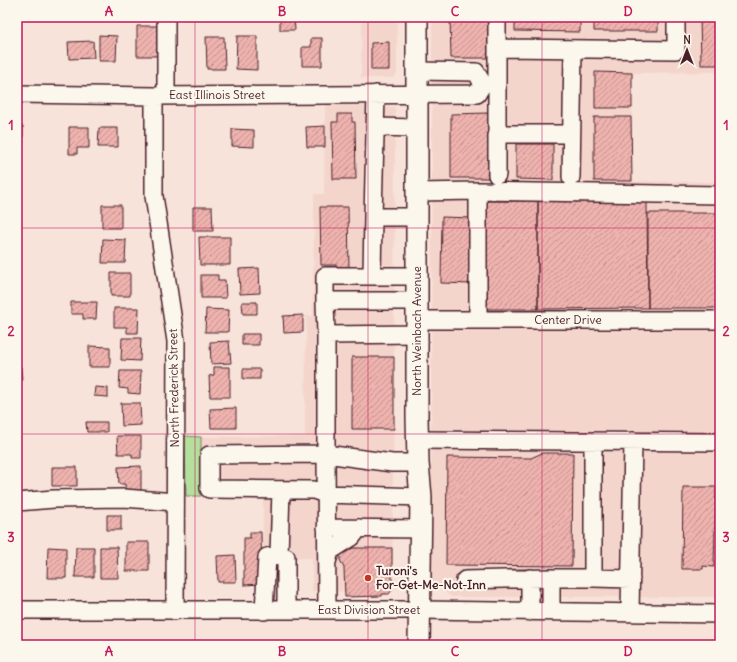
<svg xmlns="http://www.w3.org/2000/svg" width="737" height="662" viewBox="0 0 737 662" font-family="Delius,sans-serif">
<style>
.built{fill:#f4d5cc}
.green{fill:#b5df9d;stroke:#807f64}
.building{fill:url(#building-hatch);stroke:#4a1f2b}
.lines{fill:none;stroke-linecap:round;stroke-linejoin:round}
.minor-casing{stroke:#4a1f2b;stroke-width:20}
.major-casing{stroke:#4a1f2b;stroke-width:24}
.minor{stroke:#fbf7ec;stroke-width:17}
.major{stroke:#fbf7ec;stroke-width:21}
.grid{fill:none;stroke:#c2185b;stroke-width:1;stroke-opacity:0.55}
.poi-dot{fill:#c8321e;stroke:#fbf7ec;stroke-width:1.5}
.labels{text-anchor:middle;stroke-width:4;stroke-linejoin:round;paint-order:stroke}
.street-label{font-size:12px;fill:#4a1f2b;stroke:#fbf7ec}
.poi-label{font-size:12px;font-weight:bold;fill:#4a1f2b;stroke:#fbf7ec;text-anchor:start}
.neatline{fill:none;stroke:#c2185b;stroke-width:1.5}
.grid-label{font-size:13px;text-anchor:middle;font-weight:bold;fill:#c2185b}
</style>
<defs>
<pattern id="building-hatch" width="6" height="6" patternUnits="userSpaceOnUse"><rect width="6" height="6" fill="#eeb3ae"/><path d="M-1 1l2-2M0 6l6-6M5 7l2-2" fill="none" stroke="#c3918e"/></pattern>
</defs>
<rect width="100%" height="100%" fill="#f7e3d9"/>
<filter id="ink" filterUnits="userSpaceOnUse"><feTurbulence type="fractalNoise" baseFrequency=".025" numOctaves="2"/><feDisplacementMap in="SourceGraphic" scale="8" xChannelSelector="R" yChannelSelector="G"/><feConvolveMatrix kernelMatrix="1 2 1 2 8 2 1 2 1" color-interpolation-filters="sRGB"/></filter>
<g filter="url(#ink)">
<!-- built -->
<path class="built" d="M362,17H397V73L394,78H361Z
M432,17H720V72L632,73V181L720,182V597H451L431,580Z
M325,105L395,107L394,384L392,587L389,592L312,591V558L263,559V497L201,496V437L305,436L306,316H313L314,194H324Z"/>
<!-- green -->
<path class="green" d="M185,436L201,437V496H186Z"/>
<!-- building -->
<path class="building" d="M280,17H294L295,30H280Z
M450,17H488V58H451Z
M515,17H580V32L515,31Z
M594,17H658V31H594Z
M700,17H720V65H701Z
M137,26H158L159,56H137Z
M99,35L117,36L116,61H99Z
M237,36H257V70L236,69Z
M206,37H224L225,69H207Z
M311,38H322V66H302V47H311Z
M93,41L94,58L69,59L68,42Z
M389,42V70H371V43Z
M595,72L632,73V108H595Z
M488,113V178H451V114Z
M338,114H352V122H355L356,179H333L332,122H338Z
M594,117H631L632,181H594Z
M17,126H23V145H17Z
M325,126V147H307L306,127Z
M69,127H89V148H77V154H69Z
M99,128H118V147H98Z
M232,129L254,130V147L232,146Z
M516,144H553V180L516,179Z
M485,201H538V309H485Z
M538,201H647L648,308L538,309Z
M102,205H121V228H102Z
M193,207H212L213,231H193Z
M320,207H348L349,269L337,270V265H321Z
M648,213H720L719,308H648Z
M442,217L472,218L471,284L441,283Z
M199,237H230V265H200Z
M103,239L126,240L125,263H102Z
M259,268L260,293L240,294L239,269Z
M111,273H130V296H111Z
M201,275H218V280H225L226,298H201Z
M71,302H97L96,319H83V314H71Z
M242,302H257V314H243Z
M114,308H139L138,333H127V327H114Z
M206,309L229,310L228,332H205Z
M303,315V332L284,333L283,316Z
M242,334H259V345H242Z
M122,338H141L140,361L121,360Z
M229,341L231,363L211,364L210,342Z
M89,346L110,347V367H89Z
M352,357H394V429H352Z
M17,367H21L22,381H17Z
M214,367H230V397H210L209,376L214,375Z
M243,369H260V379H243Z
M120,371H141L140,394L128,393V389L119,388Z
M95,387L108,388V397L94,396Z
M121,403H140L141,425L122,426Z
M236,408V428H211L210,409Z
M86,422H107V432H87Z
M117,436H141V458H132V454H118Z
M542,453H573L572,566L446,565L447,457L531,458Z
M141,466V493H125V484H119L118,467Z
M52,467H77V486H52Z
M683,487H716L714,567L703,566V569H682Z
M107,515H121V530H107Z
M250,532H261L262,584L244,585V538H250Z
M126,542H149V571H126Z
M48,547L66,548V578H47Z
M76,547H94V577H75Z
M100,547H117L118,578H100Z
M348,548H392V590L389,594H382V596L345,597L344,568L340,560V556L337,553Z
M235,555L236,582H218L217,556Z"/>
<g class="lines">
<!-- minor casing -->
<g class="minor-casing">
<path id="minor" d="M166,17V95
M497,48L676,50V17
M417,71L476,72L483,84
M17,94L154,96L477,94L483,84
M154,96V196L176,341L175,611
M375,127L417,128
M497,134H571
M497,175V17
M571,177L573,49
M478,191V319
M417,192L478,191L720,195
M373,217L376,94
M417,217H373L372,276H325V301H417
M372,276H417
M325,301L326,335
M417,320H720
M417,334L326,335V454L392,463H418
M418,440L720,442
M593,441V578L631,579
M17,502L54,499L124,498L175,502
M326,528L421,529
M279,555L281,490
M327,562L330,551L352,537L359,528
M465,580L551,578
M17,610H420L720,614
M327,610L326,454L209,455V489L314,490L325,494L421,497
M264,611L267,557L279,555L286,557V610
M530,612V578
M551,612V578H593
M630,613L633,441"/>
</g>
<!-- major casing -->
<g class="major-casing">
<path id="major" d="M417,17V417L418,463L421,497L419,645"/>
</g>
<!-- minor -->
<use href="#minor" class="minor"/>
<!-- major -->
<use href="#major" class="major"/>
</g>
</g>
<!-- grid -->
<path class="grid" d="M195,17V645M368,17V645M542,17V645M17,228H720M17,434H720"/>
<!-- markers -->
<circle class="poi-dot" cx="368" cy="578" r="4"/>
<g class="labels">
<!-- street labels -->
<g class="street-label">
<text x="217" y="99">East Illinois Street</text>
<text x="568" y="324">Center Drive</text>
<text transform="translate(417 331) rotate(-90)" y="4">North Weinbach Avenue</text>
<text transform="translate(174 388) rotate(-91)" y="4">North Frederick Street</text>
<text x="369" y="614">East Division Street</text>
</g>
<!-- poi labels -->
<g class="poi-label">
<text x="376" y="575">Turoni's<tspan x="376" dy="14">For-Get-Me-Not-Inn</tspan></text>
</g>
</g>
<!-- margin -->
<rect width="737" height="662" fill="none" stroke="#fbf7ec" stroke-width="44"/>
<!-- north arrow -->
<g transform="translate(687 50)" stroke="#fbf7ec" stroke-width="3" paint-order="stroke">
<path d="M0-3L7 15L0 10L-7 15Z" fill="#4a1f2b"/>
<text y="-6" font-size="11" font-weight="bold" text-anchor="middle" fill="#4a1f2b">N</text>
</g>
<rect x="22" y="22" width="693" height="618" class="neatline"/>
<g class="grid-label">
<text x="109" y="16">A</text>
<text x="282" y="16">B</text>
<text x="455" y="16">C</text>
<text x="628" y="16">D</text>
<text x="11" y="130">1</text>
<text x="726" y="130">1</text>
<text x="11" y="336">2</text>
<text x="726" y="336">2</text>
<text x="11" y="542">3</text>
<text x="726" y="542">3</text>
<text x="109" y="656">A</text>
<text x="282" y="656">B</text>
<text x="455" y="656">C</text>
<text x="628" y="656">D</text>
</g>
</svg>
